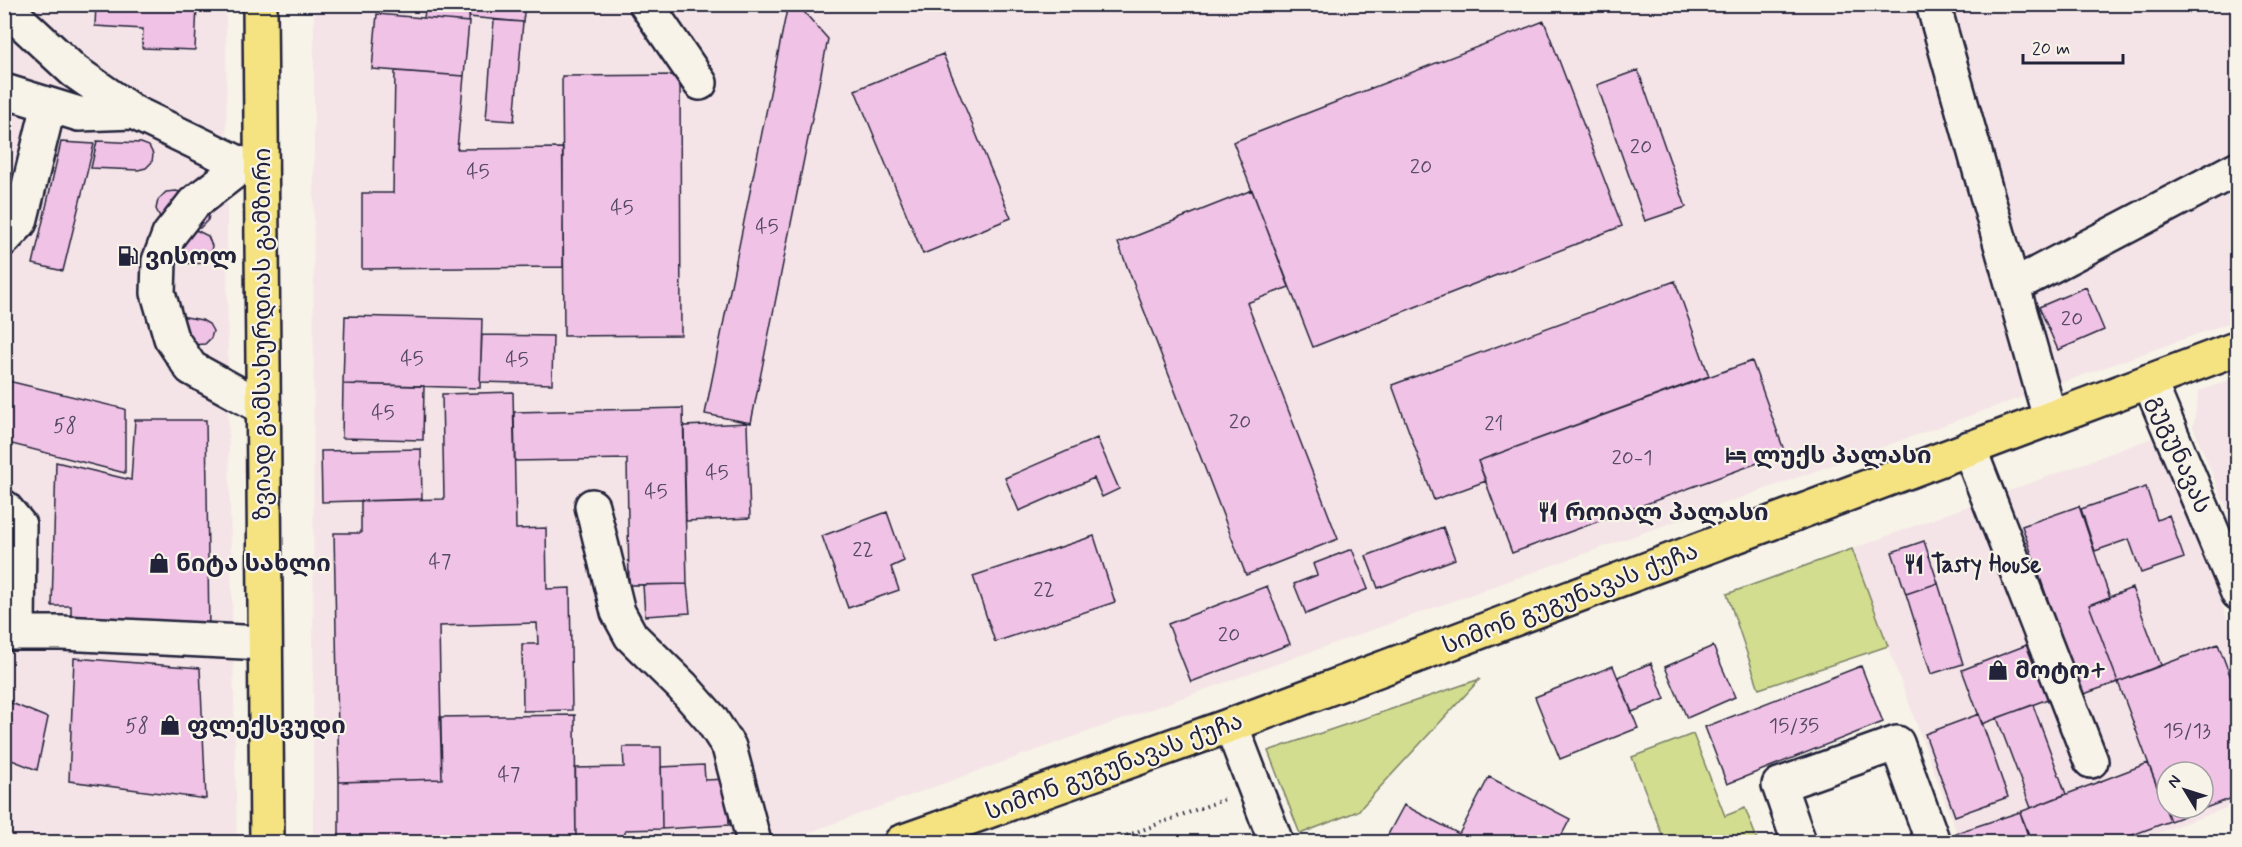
<svg xmlns="http://www.w3.org/2000/svg" width="2242" height="847" viewBox="0 0 2242 847" font-family="Mynerve,'Noto Sans Georgian',sans-serif">
<style>
.built{fill:#f5e4e7;fill-rule:evenodd}
.green{fill:#d2dd90;stroke:#7a8066;stroke-width:1.5}
.building{fill:#f0c2e5;stroke:#22223b;stroke-width:1.5;fill-rule:evenodd}
.lines{fill:none;stroke-linecap:round;stroke-linejoin:round}
.minor-casing{stroke:#22223b;stroke-width:38}
.major-casing{stroke:#22223b;stroke-width:38}
.path{stroke:#22223b;stroke-width:4;stroke-dasharray:1.5 4.5;stroke-linecap:butt}
.minor{stroke:#f7f3e8;stroke-width:33}
.major{stroke:#f5e382;stroke-width:33}
.labels{text-anchor:middle;stroke-width:4.5;stroke-linejoin:round;paint-order:stroke}
.number-label{font-size:21px;fill:#564a66}
.poi-label{font-size:24px;font-weight:bold;fill:#22223b;stroke:#f7f3e8;text-anchor:start}
.street-label{font-size:24px;fill:#22223b;stroke:#f7f3e8}
</style>
<rect width="100%" height="100%" fill="#f7f3e8"/>
<filter id="ink" filterUnits="userSpaceOnUse"><feTurbulence type="fractalNoise" baseFrequency=".0167" numOctaves="2"/><feDisplacementMap in="SourceGraphic" scale="12" xChannelSelector="R" yChannelSelector="G"/><feConvolveMatrix kernelMatrix="1 2 1 2 8 2 1 2 1" color-interpolation-filters="sRGB"/></filter>
<g filter="url(#ink)">
<!-- built -->
<path class="built" d="M5,5H226L228,402L237,842H5Z
M314,5H2237V320L931,788L783,842H313Z
M2237,377H2238L2237,534L2193,427L2199,391Z
M2160,435L2237,646V804L2134,842H1960L1852,549ZM2167,772H2203V808H2167Z"/>
<!-- green -->
<path class="green" d="M1852,549L1888,646L1759,689L1727,594Z
M1480,679L1358,811L1300,834L1268,751Z
M1693,734L1725,816L1745,808L1758,842H1665L1632,757Z"/>
<!-- building -->
<path class="building" d="M96,4H197L195,50L142,48L143,29L95,26Z
M426,4H470L469,22L424,18Z
M470,4H525L523,22L469,17Z
M788,4H797L828,39L751,423L705,414Z
M2228,4H2238V25H2237Z
M377,14L469,22L464,76L372,69Z
M494,20L523,22L514,121L486,119Z
M1544,21L1622,226L1313,347L1233,142Z
M943,54L1011,218L923,254L855,90Z
M1638,70L1686,207L1645,221L1597,85Z
M395,71L464,76L457,149L563,148V267L362,269V193H393Z
M680,75L681,335L564,336L562,76Z
M97,141L141,143L149,146L153,154L152,162L146,168L138,170L91,168Z
M61,142L94,144L63,271L33,264Z
M1252,190L1289,287L1247,303L1338,539L1246,575L1118,243Z
M176,191L195,196L210,210L208,220L200,228L190,229L161,219L156,209L158,200L166,192Z
M179,226L198,231L208,236L212,246L210,256L203,263L192,264L172,259Z
M1675,281L1709,376L1478,461L1486,481L1434,500L1392,385Z
M2086,287L2104,330L2058,350L2039,307Z
M175,315L202,320L209,324L213,331L211,338L205,344L191,345Z
M345,316L482,319L480,388L343,384Z
M482,335L553,336L552,384L480,382Z
M1752,361L1785,453L1512,553L1478,461Z
M4,380L125,409V473L4,442Z
M343,384L424,386L423,440L342,438Z
M513,392L516,529L546,528L547,589L570,588L572,710L523,711L522,644H538L537,623L439,626L442,779L339,782L334,533H361V501L444,499L442,394Z
M683,408L687,584L629,585L627,459L515,461L514,412Z
M135,420H206L209,631L71,623V606H52L56,462L131,480Z
M747,423L750,518L686,521L684,426Z
M1097,438L1119,489L1102,497L1094,478L1019,511L1005,478Z
M421,449L422,499L322,502L321,451Z
M2146,487L2157,520L2169,515L2184,558L2141,573L2129,539L2095,551L2081,509Z
M2079,506L2110,598L2089,605L2118,682L2081,695L2022,526Z
M887,512L904,561L891,567L899,590L848,608L822,536Z
M1443,527L1455,559L1378,588L1366,556Z
M1094,536L1115,602L995,642L973,576Z
M1924,541L1938,583L1906,594L1892,552Z
M1352,549L1368,589L1306,614L1294,584L1317,575L1313,564Z
M1938,583L1963,664L1931,674L1906,594Z
M687,584L690,613L645,616L643,585Z
M1267,586L1290,644L1191,682L1168,624Z
M2132,588L2161,665L2118,682L2089,605Z
M2032,643L2053,697L1982,724L1962,670Z
M2218,644L2238,696V796L2170,821L2118,682ZM2167,772H2203V808H2167Z
M1713,646L1735,697L1687,718L1665,667Z
M74,658L200,668L206,799L69,781Z
M1651,663L1665,699L1632,712L1618,677Z
M1613,666L1638,728L1560,759L1535,697Z
M1861,666L1883,722L1727,784L1705,727Z
M4,700L48,718L37,770L4,757Z
M2033,705L2066,794L2031,808L1997,718Z
M1979,714L2008,797L1955,816L1925,734Z
M575,715L576,842H339V782L442,779L440,717Z
M623,747H661L662,829L625,830V842H576L575,768L624,767Z
M2148,763L2170,821L2114,842H2032L2020,812Z
M704,765L705,780L727,779L729,825L662,829L661,767Z
M1489,777L1570,819L1558,842H1384L1404,805L1459,834Z
M2020,812L2030,842H1959L1956,833Z"/>
<g class="lines">
<!-- minor casing -->
<g class="minor-casing">
<path id="minor" d="M646,4L700,83
M1933,4L2050,418
M4,6L74,71L133,112L243,165L261,161
M4,91L79,114L133,112
M243,165L194,203L169,235L159,261L158,293L171,338L191,368L264,408
M4,239L20,222L49,105
M2013,286L2238,168
M2149,381L2238,593
M1969,448L2091,761
M592,506L618,612L631,636L682,686L711,719L729,747L754,842
M4,507L19,525L18,632
M4,633H62L264,643
M1231,725L1276,842
M1799,842L1779,785L1897,743L1933,842"/>
</g>
<!-- major casing -->
<g class="major-casing">
<path id="major" d="M260,4L267,842
M901,842L1231,725L2238,348"/>
</g>
<!-- path -->
<path class="path" d="M1110,842L1225,799"/>
<!-- minor -->
<use href="#minor" class="minor"/>
<!-- major -->
<use href="#major" class="major"/>
</g>
</g>
<!-- icons -->
<defs>
<g id="fuel-bare" transform="scale(1.62)"><path d="M-5.5-6h7V0h2V4h1.3V-2.5L3-4.5l.8-.8L6-3V5H2.5V1h-1V6h-7ZM-4.2-4.7v3.2H.2V-4.7Z" fill="#22223b" stroke="#f7f3e8" stroke-width="2.5" paint-order="stroke"/></g>
<g id="hotel-bare" transform="scale(1.62)"><path d="M-6-4.5h1.5V1H6V5H4.5V3h-9V5H-6ZM-4 0a1.8 1.8 0 1 1 3.6 0ZM.5 0V-2.5h3Q6-2.5 6 0Z" fill="#22223b" stroke="#f7f3e8" stroke-width="2.5" paint-order="stroke"/></g>
<g id="restaurant-bare" transform="scale(1.62)"><path d="M-5-6h1v4h1v-4h1v4h1v-4h1v5L-1.5 .5V6h-2V.5L-5-1ZM5-6V6H3V1.5H1.5Q1.5-4 5-6Z" fill="#22223b" stroke="#f7f3e8" stroke-width="2.5" paint-order="stroke"/></g>
<g id="shop-bare" transform="scale(1.62)"><path d="M-5-2.5h2.3a2.7 3.5 0 0 1 5.4 0H5L5.5 6h-11ZM-1.5-2.5h3a1.5 2.3 0 0 0-3 0Z" fill="#22223b" stroke="#f7f3e8" stroke-width="2.5" paint-order="stroke"/></g>
</defs>
<g fill-rule="evenodd">
<use href="#fuel-bare" x="128" y="256"/>
<use href="#hotel-bare" x="1736" y="455"/>
<use href="#restaurant-bare" x="1548" y="512"/>
<use href="#shop-bare" x="159" y="563"/>
<use href="#restaurant-bare" x="1914" y="564"/>
<use href="#shop-bare" x="1998" y="670"/>
<use href="#shop-bare" x="170" y="725"/>
</g>
<g class="labels">
<!-- number labels -->
<g class="number-label">
<text x="1641" y="153">20</text>
<text x="1421" y="173">20</text>
<text x="478" y="178">45</text>
<text x="622" y="214">45</text>
<text x="767" y="233">45</text>
<text x="2072" y="325">20</text>
<text x="412" y="365">45</text>
<text x="517" y="366">45</text>
<text x="383" y="419">45</text>
<text x="1240" y="428">20</text>
<text x="1494" y="430">21</text>
<text x="65" y="432">58</text>
<text x="1632" y="464">20-1</text>
<text x="717" y="479">45</text>
<text x="656" y="498">45</text>
<text x="863" y="556">22</text>
<text x="440" y="568">47</text>
<text x="1044" y="596">22</text>
<text x="1229" y="641">20</text>
<text x="137" y="732">58</text>
<text x="1794" y="732">15/35</text>
<text x="2187" y="737">15/13</text>
<text x="509" y="781">47</text>
</g>
<!-- poi labels -->
<g class="poi-label">
<text x="145" y="264">ვისოლ</text>
<text x="1753" y="463">ლუქს პალასი</text>
<text x="1565" y="520">როიალ პალასი</text>
<text x="176" y="571">ნიტა სახლი</text>
<text x="1931" y="572">Tasty House</text>
<text x="2015" y="678">მოტო+</text>
<text x="187" y="733">ფლექსვუდი</text>
</g>
<!-- street labels -->
<g class="street-label">
<text transform="translate(262 334) rotate(-90)" y="8">ზვიად გამსახურდიას გამზირი</text>
<text transform="translate(2180 454) rotate(67)" y="8">გუგუნავას</text>
<text transform="translate(1570 598) rotate(-21)" y="8">სიმონ გუგუნავას ქუჩა</text>
<text transform="translate(1114 766) rotate(-20)" y="8">სიმონ გუგუნავას ქუჩა</text>
</g>
</g>
<!-- margin -->
<rect width="2242" height="847" fill="none" stroke="#f7f3e8" stroke-width="24"/>
<rect x="12" y="12" width="2218" height="823" fill="none" stroke="#22223b" stroke-width="2" filter="url(#ink)"/>
<!-- north arrow -->
<g transform="translate(2185 790) rotate(308)"><circle r="28" fill="#f7f3e8" stroke="#a29fa3" stroke-width="1.5"/>
<path d="M0-4.5L10 22L0 15L-10 22Z" fill="#22223b"/>
<text y="-9" font-size="16" font-weight="bold" text-anchor="middle" fill="#22223b">N</text>
</g>
<!-- scale -->
<path d="M2023 54v9h100v-9" fill="none" stroke="#22223b" stroke-width="3"/>
<text x="2032" y="54" font-size="18" fill="#22223b" stroke="#f7f3e8" stroke-width="4.5" paint-order="stroke">20 m</text>
</svg>
